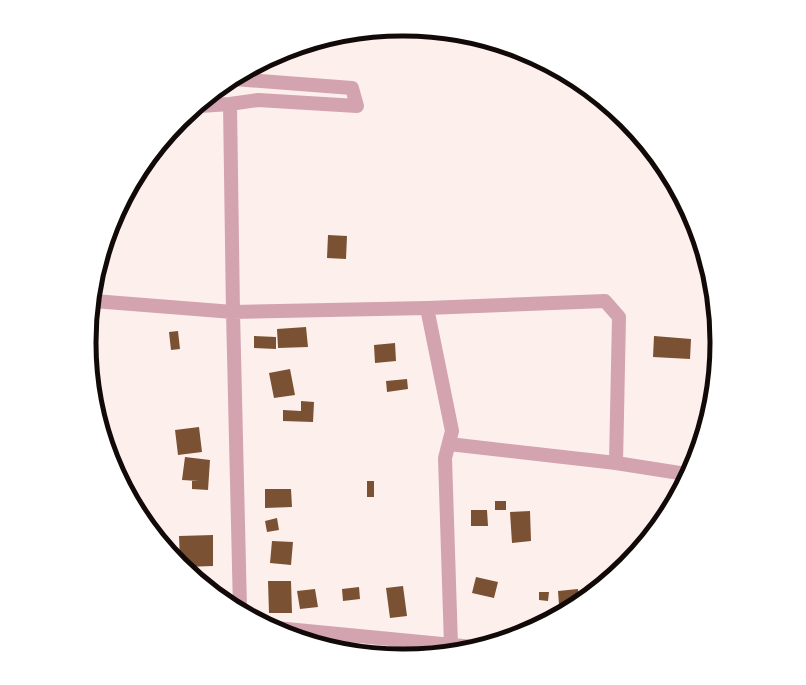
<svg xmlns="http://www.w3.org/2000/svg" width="806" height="685" viewBox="0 0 806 685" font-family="Helvetica,sans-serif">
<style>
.building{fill:#7b5133}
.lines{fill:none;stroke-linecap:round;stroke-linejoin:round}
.street{stroke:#d3a3b0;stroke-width:14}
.rim{fill:none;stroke:#120a09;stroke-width:5}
</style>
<rect width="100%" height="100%" fill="#fdefec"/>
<!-- building -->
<path class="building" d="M328,235L347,236L346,259L327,258Z
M306,327L308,347L278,348L277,329Z
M178,331L180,349L171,350L169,332Z
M254,336L276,337V349L254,348Z
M654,336L691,339L690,359L653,357Z
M395,343L396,361L375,363L374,345Z
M290,369L295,395L274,398L269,373Z
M407,379L408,389L387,392L386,381Z
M301,401L314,402L313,422L283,421V410L301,411Z
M199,427L202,452L178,455L175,430Z
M185,457L210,460L208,490L192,489V481H199L182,480Z
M367,481H374V497H367Z
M265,489H291L292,507L265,508Z
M495,501H506V510H495Z
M471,510H487L488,526H471Z
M530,511L531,541L512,543L510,512Z
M277,518L279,530L267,532L265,521Z
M213,535V566L185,567L181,564L180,562L179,536Z
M272,541L293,542L291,565L270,563Z
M476,577L498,582L494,598L472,593Z
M268,581H291L292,613H269Z
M403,586L407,616L390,618L386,588Z
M359,587L360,599L343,601L342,589Z
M315,589L318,607L300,609L297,591Z
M578,589L579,602L559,605L558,591Z
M539,592H549L548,601L539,600Z"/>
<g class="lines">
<!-- street -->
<path class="street" d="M230,104L233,312L240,609
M200,106L230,104L258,100L357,106L352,88L234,79
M94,301L233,312L427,308L605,301L619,317L616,463
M427,308L452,431L445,458L451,645
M449,444L616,463L686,474
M276,628L473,647"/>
</g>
<!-- crop -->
<path d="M0 0H806V685H0ZM402 36H404A306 306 0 0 1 710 342V343A306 306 0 0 1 404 649H402A306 306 0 0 1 96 343V342A306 306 0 0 1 402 36Z" fill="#fff" fill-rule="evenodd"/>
<path class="rim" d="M402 36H404A306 306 0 0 1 710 342V343A306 306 0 0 1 404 649H402A306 306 0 0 1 96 343V342A306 306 0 0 1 402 36Z"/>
</svg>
